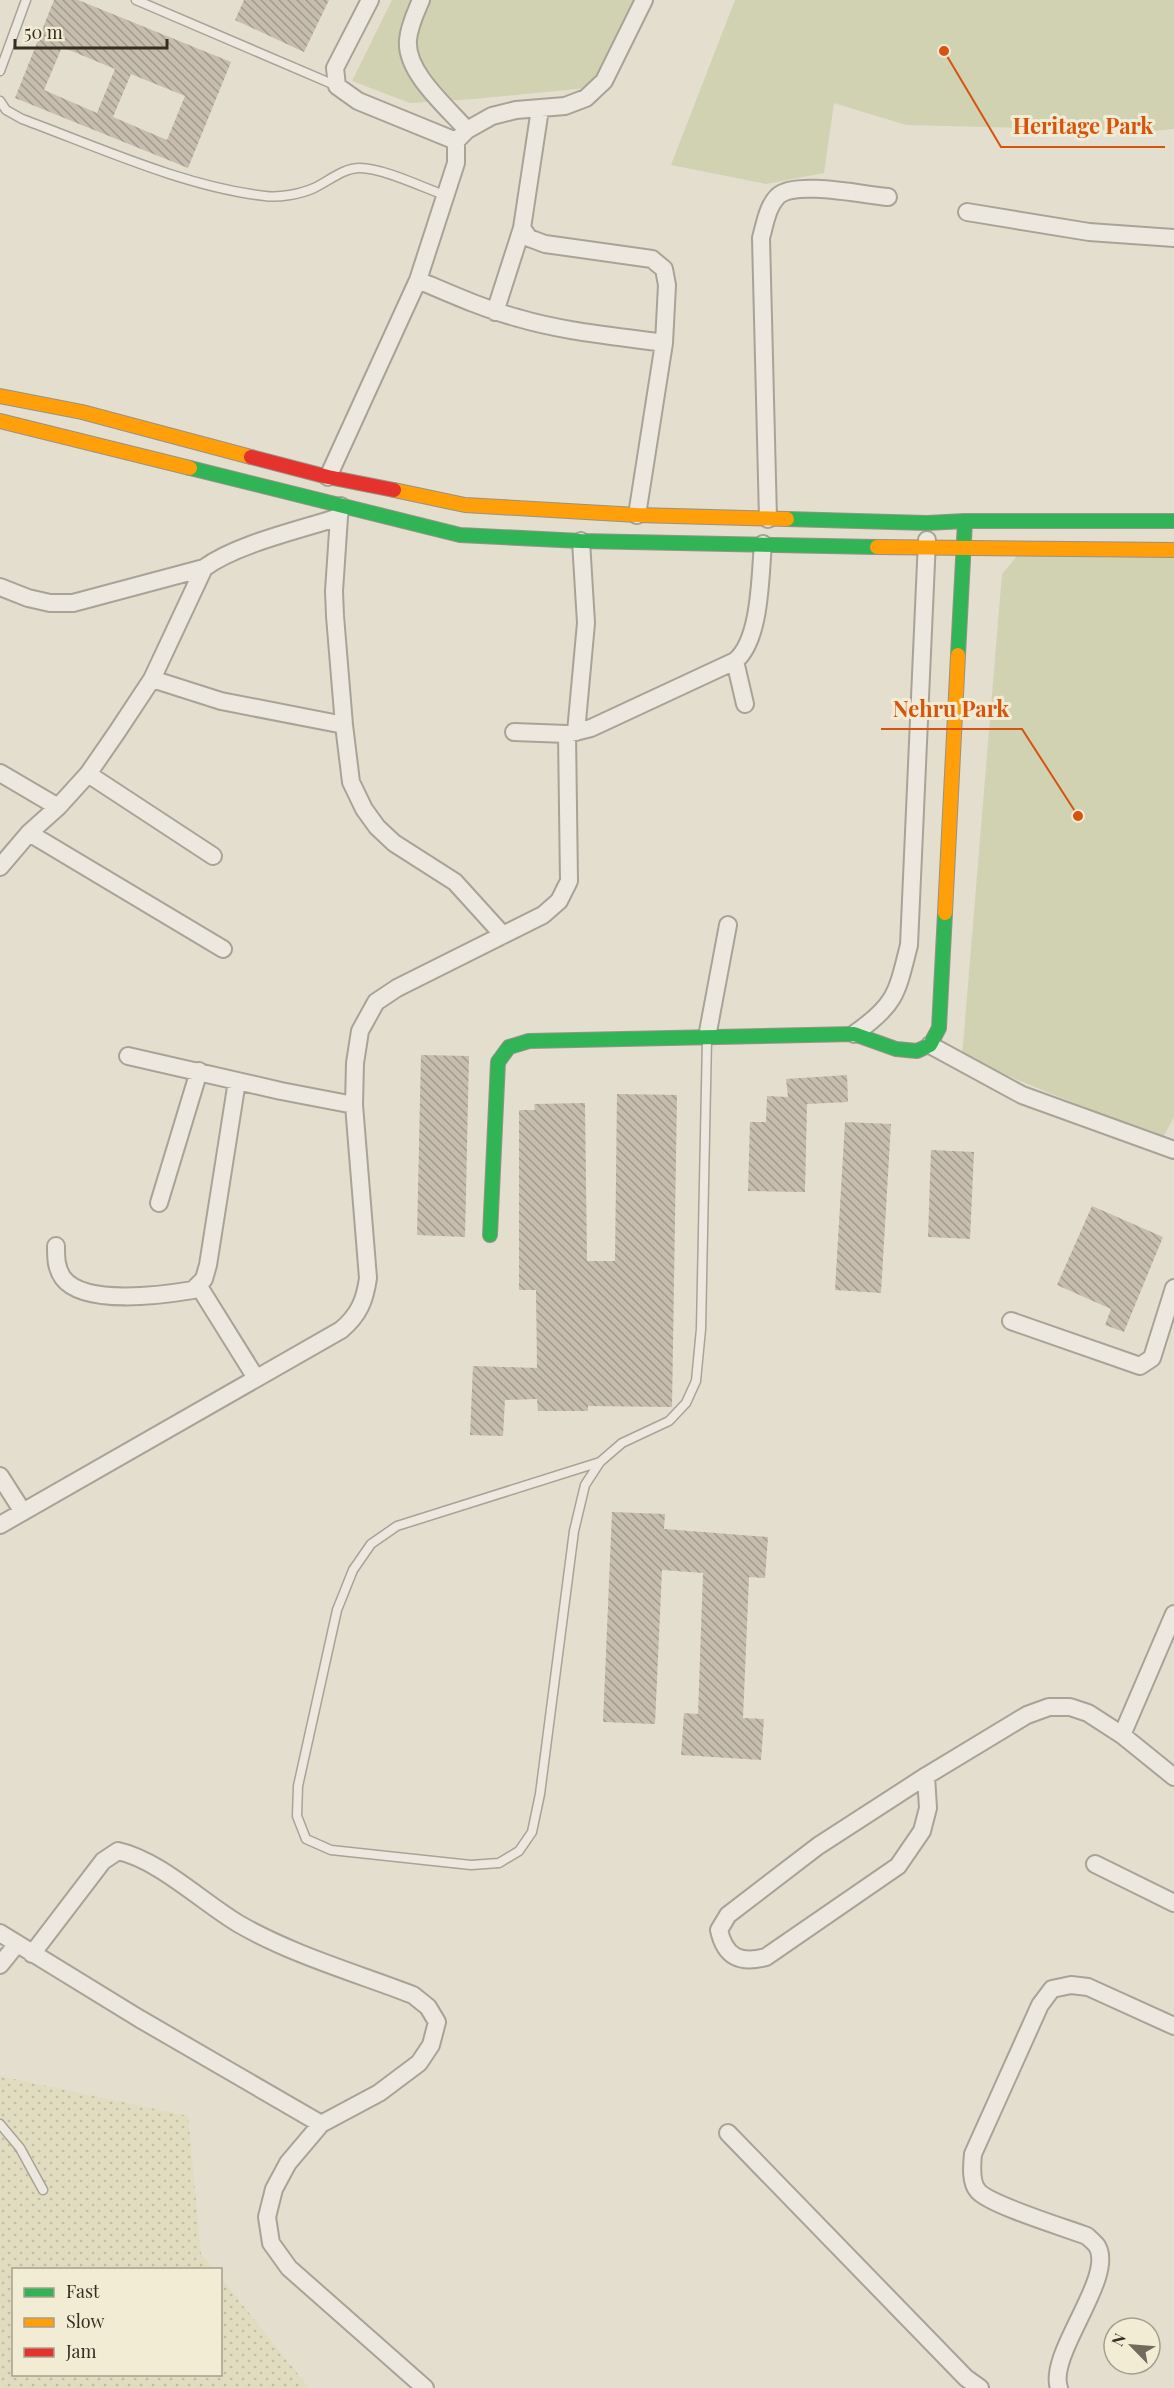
<svg xmlns="http://www.w3.org/2000/svg" width="1174" height="2388" viewBox="0 0 1174 2388" font-family="'Playfair Display',serif">
<style>
.farmland{fill:url(#farmland-dots)}
.park{fill:#d0d2b2}
.building{fill:url(#building-back-hatch);fill-rule:evenodd}
.lines{fill:none;stroke-linecap:round;stroke-linejoin:round}
.lane-casing{stroke:#a8a397;stroke-width:11}
.street-casing{stroke:#a8a397;stroke-width:20}
.fast-casing{stroke:#989287;stroke-width:16}
.slow-casing{stroke:#989287;stroke-width:16}
.jam-casing{stroke:#989287;stroke-width:16}
.lane{stroke:#ece8df;stroke-width:8}
.street{stroke:#ece8df;stroke-width:16}
.fast{stroke:#30b455;stroke-width:14}
.slow{stroke:#ff9f0a;stroke-width:14}
.jam{stroke:#e5322d;stroke-width:14}
.leader{fill:none;stroke:#d6540e;stroke-width:2}
.callout-dot{fill:#d6540e;stroke:#f3ecd5;stroke-width:2}
.callout-label{font-size:22px;text-anchor:middle;font-weight:bold;fill:#d6540e;stroke:#f3ecd5;stroke-width:6;stroke-linejoin:round;paint-order:stroke}
</style>
<defs>
<pattern id="farmland-dots" width="8" height="8" patternUnits="userSpaceOnUse" patternTransform="scale(1.5)"><rect width="8" height="8" fill="#e1dcc0"/><path d="M2 2h.1M6 6h.1" fill="none" stroke="#c2bda5" stroke-width="1.8" stroke-linecap="round"/></pattern>
<pattern id="building-back-hatch" width="6" height="6" patternUnits="userSpaceOnUse" patternTransform="scale(1.5)"><rect width="6" height="6" fill="#c6bdaf"/><path d="M-1 5l2 2M0 0l6 6M5-1l2 2" fill="none" stroke="#a29a8e"/></pattern>
</defs>
<rect width="100%" height="100%" fill="#e3dece"/>
<!-- farmland -->
<path class="farmland" d="M0,2076L188,2116L201,2254L214,2269L14,2270V2374H220L221,2278L309,2388H0Z"/>
<!-- park -->
<path class="park" d="M392,0H636L596,87L474,99L410,103L352,81Z
M735,0H1174V129L1152,131L906,125L834,103L824,173L766,184L671,165Z
M1018,555L1174,556V1117L1162,1139L962,1057L1002,574Z"/>
<!-- building -->
<path class="building" d="M54,0H78L231,62L188,168L15,98ZM62,47L115,69L97,113L44,90ZM131,74L185,96L167,140L113,117Z
M244,0H329L304,52L235,20Z
M421,1055L469,1056L465,1237L417,1235Z
M847,1075L848,1102L807,1104L805,1192L748,1191L750,1122H766L767,1096L788,1097L786,1079Z
M617,1094L677,1095L672,1407L588,1406V1411H538L537,1399L505,1400L503,1436L470,1435L473,1366L537,1368L536,1290H519V1110H535L534,1104L585,1103L587,1261H615Z
M845,1122L891,1124L881,1293L835,1290Z
M931,1150L974,1152L970,1239L928,1237Z
M1092,1206L1163,1237L1124,1332L1105,1325L1111,1309L1057,1285Z
M612,1512L665,1514L664,1529L768,1537L765,1578L749,1577L743,1718L764,1719L761,1760L681,1755L684,1713L698,1714L703,1573L662,1570L655,1724L603,1722Z"/>
<g class="lines">
<!-- lane casing -->
<g class="lane-casing">
<path id="lane" d="M136,0L337,86
M0,71L26,0
M0,101L6,110L22,119C98,147 185,187 265,196C279,198 301,194 314,188C329,181 343,168 360,168C383,168 424,188 447,196
M600,1462L397,1526L371,1544L353,1570L337,1610L298,1786L297,1816L306,1839L331,1850L471,1865L499,1863L519,1851L532,1832L540,1794L574,1531L585,1485L600,1462L622,1443L669,1421L686,1403L696,1381L701,1329L707,1038
M0,2124L20,2148L43,2190"/>
</g>
<!-- street casing -->
<g class="street-casing">
<path id="street" d="M421,0C416,12 409,26 408,40C405,72 447,107 467,130
M540,109L522,228L529,238L545,244L652,259L664,269L667,285L664,343L637,515
M456,141L467,130L492,116L516,110L565,106L586,98L604,81L644,0
M967,212L1089,232L1174,238
M418,280C451,294 484,309 518,318C565,332 616,336 664,343
M495,312L522,228
M328,477L418,280L456,163V141L358,101L337,86L335,68L370,0
M339,517L334,591L335,616L344,725L351,782L364,809L377,827L394,843L455,882L503,935
M768,519L761,238C765,224 767,207 778,196C795,180 864,195 888,197
M0,587L28,598L50,603H73L204,568
M735,661L745,704
M152,679L221,701L344,725
M514,732L567,734L591,728L735,661C761,640 760,575 763,544
M576,732L586,623L581,541
M0,773L58,807
M88,774L213,856
M29,833L223,949
M0,867L29,833L58,807L88,774L117,732L152,679L204,568C236,544 300,530 339,517L341,506
M854,1034C896,1005 897,993 909,945L927,540
M707,1037L728,925
M930,1045L1022,1095L1174,1150
M128,1056L281,1091L354,1105
M159,1203L199,1071
M56,1246C56,1258 56,1268 63,1278C84,1306 163,1295 193,1290L204,1279L208,1265L237,1081
M198,1285L256,1378
M1011,1321L1140,1366L1152,1358L1174,1288
M0,1476L23,1512
M0,1525L341,1330C359,1315 365,1300 368,1278L354,1105L355,1063L360,1031L376,1002L397,988L543,915L559,901L569,881L567,734
M1122,1735L1174,1614
M926,1776L928,1808L922,1831L898,1866L766,1957C740,1964 725,1957 719,1930L728,1915L818,1846L926,1776L1027,1715L1049,1707H1070L1088,1713L1122,1735L1174,1777
M1095,1864L1174,1903
M0,1933L140,2019L321,2124
M32,1954L103,1861L118,1851C159,1860 202,1902 239,1924C293,1955 356,1973 413,1995L428,2007L437,2022L431,2045L419,2063L379,2093L321,2124L288,2163L274,2189L267,2217L271,2243L289,2268L425,2388
M0,1965L17,1944
M728,2133L966,2378L980,2388
M1059,2388C1047,2354 1116,2277 1097,2246C1095,2243 1090,2239 1087,2236C1066,2228 990,2205 978,2191C970,2182 972,2165 973,2154L1040,2005L1052,1989L1071,1985L1088,1987L1174,2026"/>
</g>
<!-- fast casing -->
<g class="fast-casing">
<path id="fast" d="M190,468L460,535L581,541L877,547
M787,519L927,523L965,521H1174
M958,655L965,521
M490,1235L498,1062L509,1047L529,1041L854,1034L896,1049L917,1051L930,1045L939,1028L945,913"/>
</g>
<!-- slow casing -->
<g class="slow-casing">
<path id="slow" d="M0,396L82,412L251,457
M0,421L190,468
M394,490L465,505L637,515L787,519
M877,547L1174,550
M945,913L958,655"/>
</g>
<!-- jam casing -->
<g class="jam-casing">
<path id="jam" d="M251,457L328,477L394,490"/>
</g>
<!-- lane -->
<use href="#lane" class="lane"/>
<!-- street -->
<use href="#street" class="street"/>
<!-- fast -->
<use href="#fast" class="fast"/>
<!-- slow -->
<use href="#slow" class="slow"/>
<!-- jam -->
<use href="#jam" class="jam"/>
</g>
<!-- callouts -->
<path class="leader" d="M944 51L1001 147H1165M1078 816L1022 729H881"/>
<g class="callout-dot">
<circle cx="944" cy="51" r="6"/>
<circle cx="1078" cy="816" r="6"/>
</g>
<g class="callout-label">
<text x="1083" y="134">Heritage Park</text>
<text x="951" y="717">Nehru Park</text>
</g>
<!-- legend -->
<rect x="12" y="2268" width="210" height="108" fill="#f3ecd5" stroke="#a79f8d" stroke-width="1.5"/>
<rect x="24" y="2288" width="30" height="9" fill="#30b455" stroke="#a79f8d" stroke-width="1.5"/>
<text x="66" y="2298" font-size="18" fill="#362c20">Fast</text>
<rect x="24" y="2318" width="30" height="9" fill="#ff9f0a" stroke="#a79f8d" stroke-width="1.5"/>
<text x="66" y="2328" font-size="18" fill="#362c20">Slow</text>
<rect x="24" y="2348" width="30" height="9" fill="#e5322d" stroke="#a79f8d" stroke-width="1.5"/>
<text x="66" y="2358" font-size="18" fill="#362c20">Jam</text>
<!-- north arrow -->
<g transform="translate(1132 2346) rotate(295)"><circle r="28" fill="#f3ecd5" stroke="#a79f8d" stroke-width="1.5"/>
<path d="M0-4.5L10 22L0 15L-10 22Z" fill="#736a5d"/>
<text y="-9" font-size="16" font-weight="bold" text-anchor="middle" fill="#362c20">N</text>
</g>
<!-- scale -->
<path d="M15 39v9h152v-9" fill="none" stroke="#362c20" stroke-width="3"/>
<text x="24" y="39" font-size="18" fill="#362c20" stroke="#f3ecd5" stroke-width="4.5" paint-order="stroke">50 m</text>
</svg>
